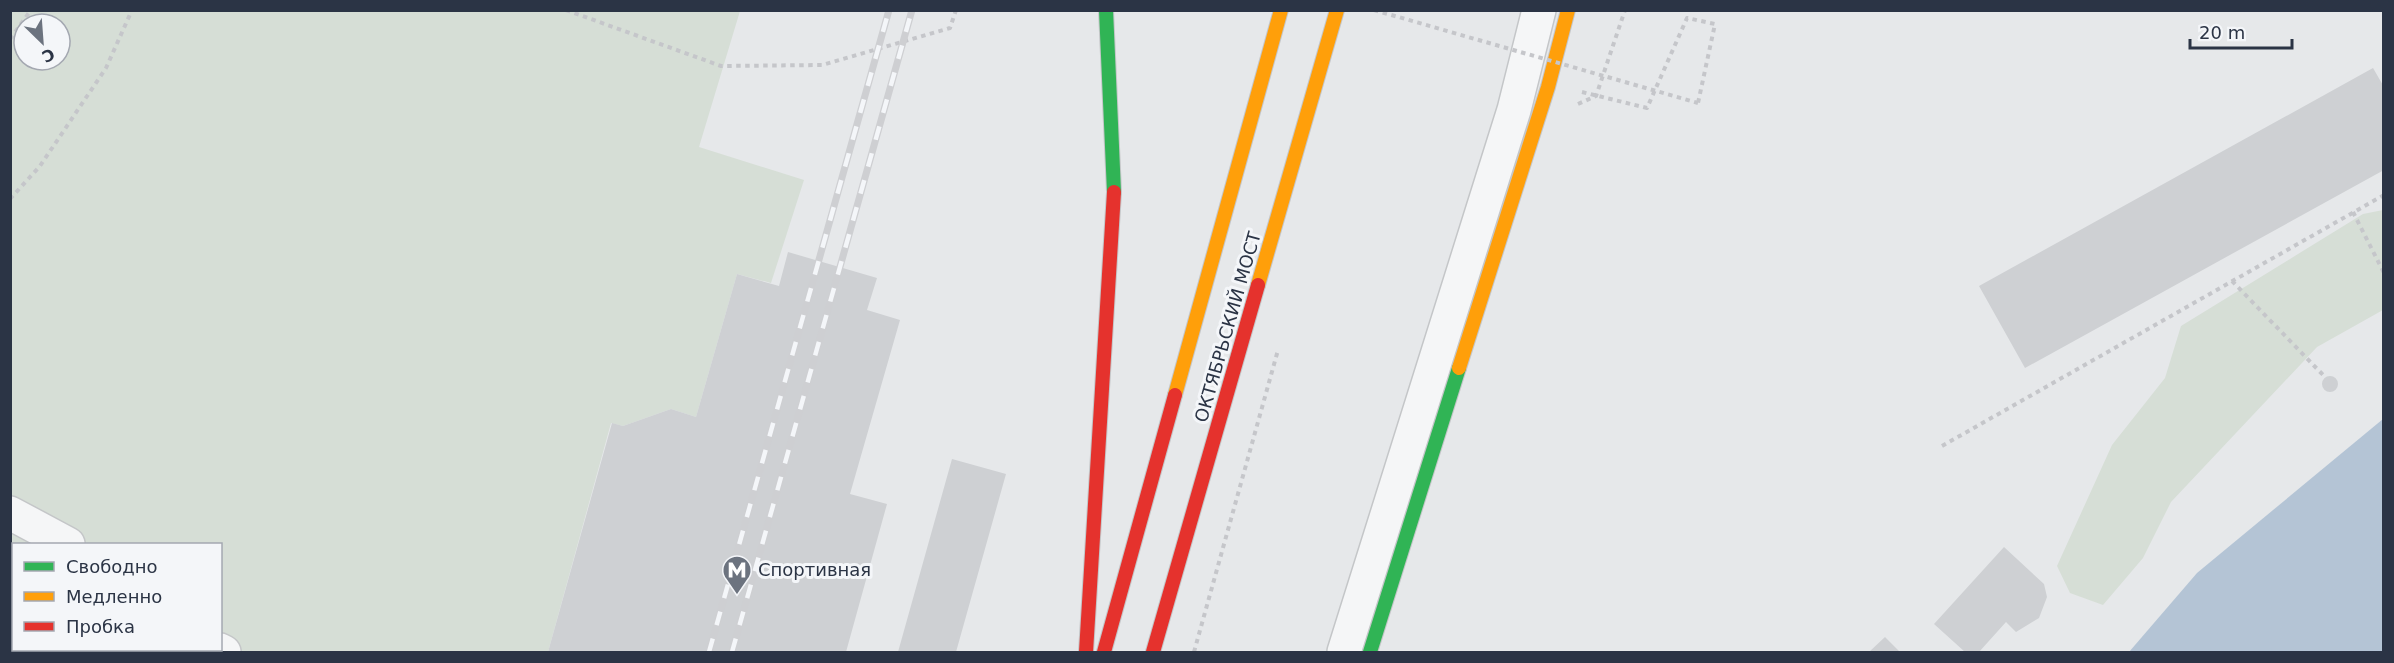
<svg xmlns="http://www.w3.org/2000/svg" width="2394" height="663" viewBox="0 0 2394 663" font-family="'DejaVu Sans',sans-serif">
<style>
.green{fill:#d6ded6;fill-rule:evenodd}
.water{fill:#b4c4d5}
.building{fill:#ced0d3}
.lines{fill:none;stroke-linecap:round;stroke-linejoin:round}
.street-casing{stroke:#c4c6c8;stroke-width:36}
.fast-casing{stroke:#c4c6c8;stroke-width:16}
.slow-casing{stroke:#c4c6c8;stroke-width:16}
.jam-casing{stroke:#c4c6c8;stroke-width:16}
.path{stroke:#c5c6ca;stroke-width:4;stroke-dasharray:4.5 4.5;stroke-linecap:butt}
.street{stroke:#f5f6f7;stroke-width:33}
.fast{stroke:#30b455;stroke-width:14}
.slow{stroke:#ff9f0a;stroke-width:14}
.jam{stroke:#e5322d;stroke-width:14}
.rail-casing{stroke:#cecfd2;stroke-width:7}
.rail{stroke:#f4f6f9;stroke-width:4.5;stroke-dasharray:14;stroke-linecap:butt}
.path-bridge{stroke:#c5c6ca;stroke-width:4;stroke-dasharray:4.5 4.5;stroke-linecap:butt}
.labels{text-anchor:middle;stroke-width:6;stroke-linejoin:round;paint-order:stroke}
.street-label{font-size:18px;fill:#2b3445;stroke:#f4f6f9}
.poi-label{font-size:18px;fill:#2b3445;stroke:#f4f6f9;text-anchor:start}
</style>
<rect width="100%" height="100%" fill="#e6e8ea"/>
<!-- green -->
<path class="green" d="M10,11H740L699,147L804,180L771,283L737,274L696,417L671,409L623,426L611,423L548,652H11ZM24,24H60V60H24ZM14,544H220V650H14Z
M2383,210V310L2317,347L2171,502L2143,558L2103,605L2070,593L2057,566L2112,445L2165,378L2181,326L2363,214Z"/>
<!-- water -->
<path class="water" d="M2383,419V652H2129L2197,573Z"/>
<!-- building -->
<path class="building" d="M2373,68L2384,87V170L2025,368L1979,286Z
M788,252L877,278L867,310L900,320L850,494L887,504L846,652H548L612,423L623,426L671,409L696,417L737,274L779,286Z
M2322 384a8 8 0 1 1 16 0a8 8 0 1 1-16 0Z
M952,459L1006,474L956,652H898Z
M2004,547L2044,584L2047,597L2039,618L2016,632L2006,622L1979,652H1965L1934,624Z
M1885,637L1900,652H1869Z"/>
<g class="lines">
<!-- street casing -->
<g class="street-casing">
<path id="street" d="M10,513L68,544
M10,585L14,587
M117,650L121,652
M220,650L224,652
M1344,652L1514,110L1539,10"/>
</g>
<!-- fast casing -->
<g class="fast-casing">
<path id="fast" d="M1106,10L1114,192
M1370,652L1459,368"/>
</g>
<!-- slow casing -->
<g class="slow-casing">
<path id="slow" d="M1258,285L1337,10
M1459,368L1548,87L1568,10
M1175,395L1281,10"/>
</g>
<!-- jam casing -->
<g class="jam-casing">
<path id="jam" d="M1086,652L1114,192
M1104,652L1175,395
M1153,652L1258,285"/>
</g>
<!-- path -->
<path class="path" d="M566,10L721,66L822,65L950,28L956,10
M10,39L31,10
M1582,92L1647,108L1687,18L1715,24L1698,103
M1578,104L1596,96L1625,10
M10,199L40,166L106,68L132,10
M2353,212L2384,273
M2232,281L2325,377
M1942,446L2384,195
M1194,652L1278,350"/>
<!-- street -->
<use href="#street" class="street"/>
<!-- fast -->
<use href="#fast" class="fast"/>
<!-- slow -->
<use href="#slow" class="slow"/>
<!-- jam -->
<use href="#jam" class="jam"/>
<!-- rail casing -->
<g class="rail-casing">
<path id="rail" d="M709,652L889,10
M732,652L912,10"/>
</g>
<!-- rail -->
<use href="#rail" class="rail"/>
<!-- path-bridge -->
<path class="path-bridge" d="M1374,10L1698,103"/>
</g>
<!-- icons -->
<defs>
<g id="metro-pin" transform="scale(1.5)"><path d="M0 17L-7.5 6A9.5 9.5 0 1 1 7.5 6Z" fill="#6c737f" stroke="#f4f6f9"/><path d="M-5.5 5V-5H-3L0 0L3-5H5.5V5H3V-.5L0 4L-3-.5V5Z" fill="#fff"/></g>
</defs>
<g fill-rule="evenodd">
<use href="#metro-pin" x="737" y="570"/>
</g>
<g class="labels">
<!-- street labels -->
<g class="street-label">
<text transform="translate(1228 327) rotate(-74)" y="6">ОКТЯБРЬСКИЙ МОСТ</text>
</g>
<!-- poi labels -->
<g class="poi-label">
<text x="758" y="576">Спортивная</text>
</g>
</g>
<!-- border -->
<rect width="2394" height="663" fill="none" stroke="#2b3445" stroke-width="24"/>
<!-- legend -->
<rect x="12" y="543" width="210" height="108" fill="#f4f6f9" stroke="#a4a8b1" stroke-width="1.5"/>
<rect x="24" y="562" width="30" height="9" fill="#30b455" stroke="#a4a8b1" stroke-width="1.5"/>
<text x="66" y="573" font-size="18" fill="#2b3445">Свободно</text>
<rect x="24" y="592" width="30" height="9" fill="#ff9f0a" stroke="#a4a8b1" stroke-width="1.5"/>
<text x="66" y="603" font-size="18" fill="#2b3445">Медленно</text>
<rect x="24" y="622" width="30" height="9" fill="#e5322d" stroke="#a4a8b1" stroke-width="1.5"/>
<text x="66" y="633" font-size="18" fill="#2b3445">Пробка</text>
<!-- north arrow -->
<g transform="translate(42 42) rotate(155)"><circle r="28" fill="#f4f6f9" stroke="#a4a8b1" stroke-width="1.5"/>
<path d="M0-4.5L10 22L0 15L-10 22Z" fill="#6c737f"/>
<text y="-9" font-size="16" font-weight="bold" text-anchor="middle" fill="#2b3445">С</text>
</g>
<!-- scale -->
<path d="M2190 39v9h102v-9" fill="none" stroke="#2b3445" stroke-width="3"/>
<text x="2199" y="39" font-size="18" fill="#2b3445" stroke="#f4f6f9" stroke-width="4.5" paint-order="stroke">20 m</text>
</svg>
